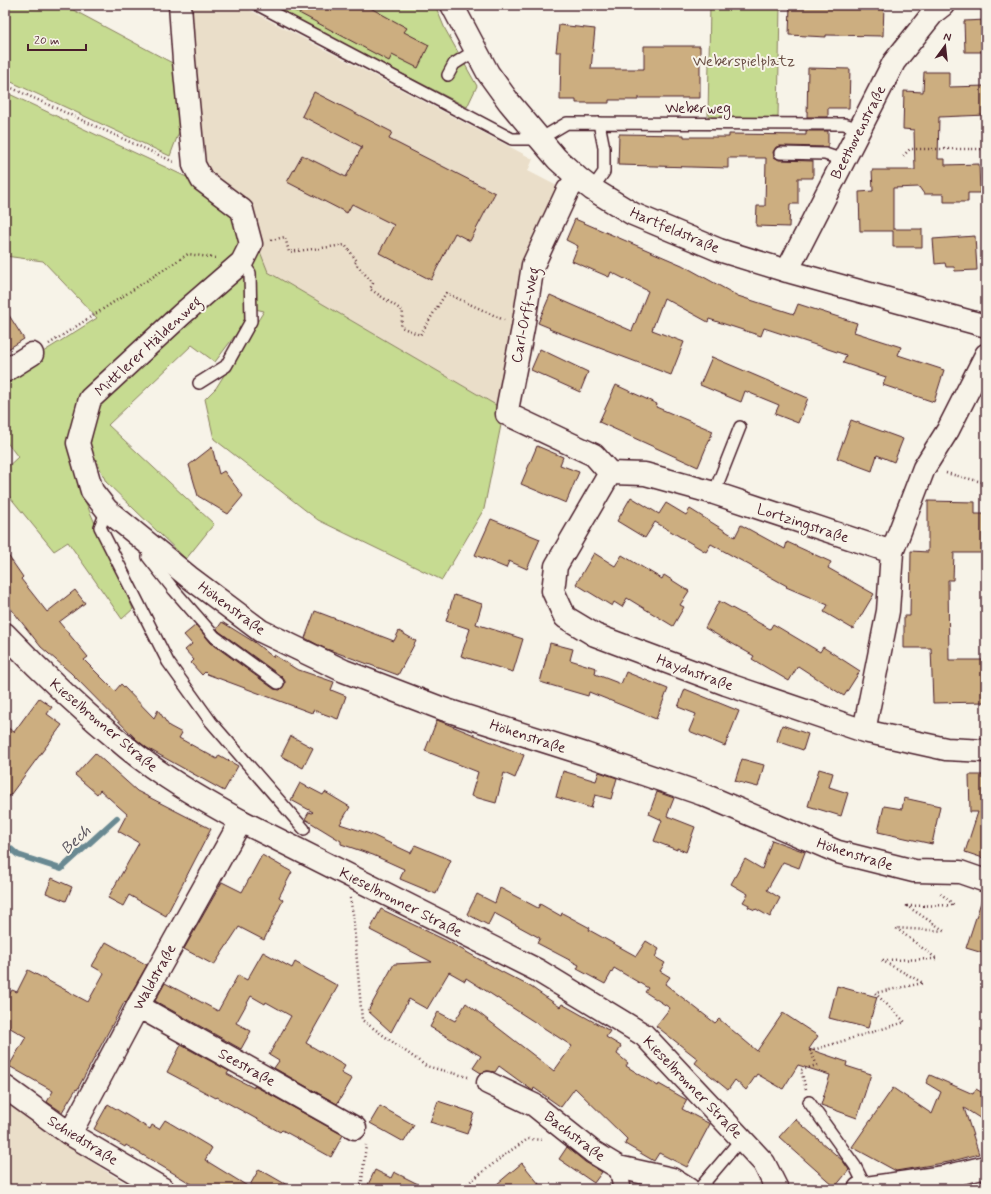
<svg xmlns="http://www.w3.org/2000/svg" width="991" height="1194" viewBox="0 0 991 1194" font-family="Mynerve,sans-serif">
<style>
.built{fill:#eadec9}
.green{fill:#c6db91;stroke:#887d5e}
.lines{fill:none;stroke-linecap:round;stroke-linejoin:round}
.stream{stroke:#698992;stroke-width:6}
.building{fill:#ccae80;stroke:#4a1f2b}
.service-casing{stroke:#4a1f2b;stroke-width:14}
.pedestrian-casing{stroke:#4a1f2b;stroke-width:20}
.minor-casing{stroke:#4a1f2b;stroke-width:25}
.secondary-casing{stroke:#4a1f2b;stroke-width:25}
.path{stroke:#4a1f2b;stroke-width:2.5;stroke-dasharray:1 3;stroke-linecap:butt}
.service{stroke:#f7f3e8;stroke-width:11}
.pedestrian{stroke:#f7f3e8;stroke-width:17}
.minor{stroke:#f7f3e8;stroke-width:22}
.secondary{stroke:#f7f3e8;stroke-width:22}
.labels{text-anchor:middle;stroke-width:4;stroke-linejoin:round;paint-order:stroke}
.park-label{font-size:15px;fill:#694e44;stroke:#f7f3e8}
.street-label{font-size:15px;fill:#4a1f2b;stroke:#f7f3e8}
.water-label{font-size:16px;font-style:italic;fill:#5a545e;stroke:#f7f3e8}
</style>
<rect width="100%" height="100%" fill="#f7f3e8"/>
<filter id="ink" filterUnits="userSpaceOnUse"><feTurbulence type="fractalNoise" baseFrequency=".025" numOctaves="2"/><feDisplacementMap in="SourceGraphic" scale="8" xChannelSelector="R" yChannelSelector="G"/><feConvolveMatrix kernelMatrix="1 2 1 2 8 2 1 2 1" color-interpolation-filters="sRGB"/></filter>
<g filter="url(#ink)">
<!-- built -->
<path class="built" d="M189,5H240L533,159L528,171L559,187L501,408L268,272L242,203L206,177Z
M5,1101L64,1144L134,1189H5Z"/>
<!-- green -->
<path class="green" d="M5,5H64L178,66L182,124L170,156L5,79Z
M268,5H435L445,29L477,86L467,107Z
M710,5H780L778,118L708,117Z
M5,92L195,181L232,210L243,242L240,255L85,391L82,494L133,609L122,619L68,542L54,551L5,491V469L18,457L5,440V376L97,318L43,261L5,256Z
M259,249L268,272L501,408L502,420L484,509L442,580L318,520L214,439L205,399L216,388L264,311L255,309L215,362L192,345L108,425L214,524L186,559L106,482L90,446L98,404L243,276Z"/>
<g class="lines">
<!-- stream -->
<path class="stream" d="M5,844L18,855L61,869L117,818"/>
</g>
<!-- building -->
<path class="building" d="M284,5H365L407,28L404,32L429,45L418,68L392,55L389,61Z
M790,5H884L883,36L826,35V37L789,35Z
M986,20V52H965L964,21Z
M559,25L595,29L591,69H644V46H700V98H638V100H609V103H576V100H560L561,52H556Z
M808,68L850,69L849,108H828V117H807Z
M924,72H949V87L986,86V115L939,117L938,159H945V165L979,164L980,193H968V202H944V194H924L919,187L893,188V229H922V247H893V231H860L859,192L873,191L872,170H915L914,130L903,129L904,91L923,92Z
M314,92L392,132L389,139L495,193L470,241L455,233L431,280L379,253L394,225L352,204L347,213L287,182L302,155L346,177L362,147L302,116Z
M806,131H828V147L780,146L776,147L773,152L774,157L779,160L813,161V178H798V204H790L789,227L756,226L757,206H765L766,158H728V168L618,165L619,134L684,135V137H729V134L806,135Z
M575,219L682,265L738,296L794,314L798,304L857,323L854,332L901,347L898,355L944,370L934,402L883,385L886,377L843,363L846,355L764,328L761,336L709,319L708,322L664,298L652,330L684,342L671,375L549,329L550,328L538,323L550,295L632,331L648,291L611,272L609,277L572,261L578,246L566,240Z
M975,236L977,270L955,271L954,267H946L945,263L935,264L933,239Z
M5,309L24,339L5,351Z
M540,349L588,372L580,392L531,370Z
M712,357L808,398L798,423L775,414L779,405L745,391L741,402L700,385Z
M616,385L657,404L656,407L713,431L698,467L599,422Z
M851,420L903,439L894,462L877,455L872,471L837,458Z
M537,446L563,457L560,465L579,472L566,503L521,484Z
M212,447L219,474L224,471L243,496L228,514L198,496L189,465Z
M631,497L659,514L666,503L686,515L690,509L735,537L741,525L785,549L787,542L831,562L828,568L874,594L853,629L824,612L828,605L786,587L787,586L711,544L706,552L655,522L645,538L617,521Z
M928,501L975,502V514H986V553H954L953,580H948L949,660H984V683H986V702L933,703L931,648H904V616H910L911,551L928,552Z
M491,519L540,539L527,569L509,561L506,568L475,555Z
M5,551L23,577L21,579L47,612L75,590L85,603L59,622L88,657L84,660L115,691L121,684L154,718L158,710L169,726L182,733L179,738L217,759L219,755L238,766L224,791L147,748L137,740L71,673L41,647L5,601Z
M594,553L615,566L622,555L662,579L664,575L689,591L680,605L684,607L673,626L627,598L622,607L614,602L612,606L576,584Z
M454,595L482,604L476,624L523,639L513,672L461,656L470,629L446,621Z
M719,601L770,629L773,624L820,652L823,647L860,671L844,696L798,666L789,681L752,659L754,656L705,628Z
M315,611L394,641L399,631L416,641L398,675L324,648L305,638Z
M222,622L254,642L273,657L274,655L296,669L334,682L331,690L346,696L338,719L313,710L312,713L207,674L205,672L202,675L191,663L194,660L185,650L192,644L184,635L196,625L211,643L274,689L280,690L285,684V681L282,677L220,632L217,629Z
M550,643L573,649L570,660L596,668L595,674L621,684L626,672L668,689L656,719L589,692L588,696L540,682Z
M685,689L739,711L725,746L689,731L696,714L678,707Z
M39,698L52,707L47,714L62,725L5,802V726L14,732Z
M437,720L524,755L515,778L504,773L496,803L471,796L478,772L425,751Z
M782,725L808,734L803,750L777,741Z
M291,736L313,748L303,768L281,756Z
M95,753L137,791L211,829L166,916L129,895L123,906L108,898L139,843L118,831L127,814L100,790L97,794L75,775Z
M742,759L764,765L758,787L735,781Z
M819,769L833,773L829,787L848,793L841,816L808,806Z
M563,771L596,781L599,772L617,778L611,799L595,795L591,808L556,797Z
M969,775H986V859L965,852L978,812H970Z
M300,783L323,795L325,792L350,807L340,824L370,834L411,853L415,845L451,860L436,894L400,879L404,869L373,855L341,844V841L305,819L309,812L312,813L313,812L291,800Z
M657,792L674,798L667,816L695,827L686,852L677,848V850L654,841L662,820L649,814Z
M904,798L940,806L932,844L878,832L884,806L902,809Z
M772,840L805,852L799,868L783,862L767,890L780,898L770,917L756,909L755,910L748,907L749,905L743,902L748,894L731,884L745,859L762,869Z
M262,855L292,872L279,897L283,900L264,940L239,927L214,965L184,949L222,882L242,892Z
M52,878L72,887L66,901L46,893Z
M500,888L538,908L540,904L561,916L562,913L590,928L589,930L636,956L646,941L659,949L655,957L665,963L660,971L670,977L665,984L715,1023L719,1019L757,1051L783,1013L818,1036L809,1049L847,1062L846,1066L871,1074L857,1118L821,1105L830,1075L798,1065L783,1089L757,1074L746,1090L735,1080L728,1090L695,1063L698,1059L656,1026L670,1008L645,992L648,988L614,968L605,984L577,969L579,965L537,943L540,938L494,913L488,925L467,914L477,894L495,903Z
M983,896L986,897V954L966,948Z
M381,909L445,940L502,972L531,987L560,1007L562,1004L610,1031L606,1037L621,1046L617,1054L628,1063L626,1066L658,1086L659,1084L687,1100L682,1109L710,1124L687,1167L659,1153L654,1161L625,1144L627,1139L575,1088L561,1107L534,1088L533,1091L499,1066L495,1072L487,1071L481,1073L473,1068L481,1056L430,1027L438,1012L455,1021L466,1003L554,1071L572,1046L466,978L465,981L449,972L427,1009L409,999L391,1032L368,1011L394,964L432,962L370,930Z
M106,942L147,965L126,1002L125,1001L77,1090L76,1089L62,1112L47,1102L53,1091L9,1066L26,1037L5,1025V1002L12,990L17,992L28,970L88,1002L104,973L92,966Z
M263,952L292,968L295,962L338,986L306,1043L345,1066L341,1073L352,1079L337,1104L274,1068L279,1061L269,1055L291,1016L266,1002L265,1004L251,996L236,1023L251,1031L241,1049L155,1001L165,983L218,1011L238,975L247,980Z
M837,986L877,997L868,1028L829,1018Z
M181,1045L229,1071L227,1074L254,1088V1086L262,1090L343,1135L331,1157L282,1130L280,1132L217,1097L216,1098L167,1072Z
M930,1075L973,1094L976,1089L986,1095V1122L964,1108L979,1154L949,1162L896,1171L852,1147L893,1088L932,1114L941,1092L926,1083Z
M438,1101L474,1113L467,1134L430,1122Z
M108,1104L150,1129L152,1125L159,1129L165,1120L212,1148L205,1160L249,1187L259,1169L294,1189H200L126,1145L125,1147L94,1129Z
M380,1106L414,1125L404,1142L370,1123Z
M795,1119L843,1161L849,1170L835,1187L779,1137Z
M567,1147L585,1162L602,1172L594,1183L559,1159Z
M522,1163L543,1189H491Z
M375,1170L391,1178L394,1172L428,1189H366Z"/>
<g class="lines">
<!-- service casing -->
<g class="service-casing">
<path id="service" d="M258,5L512,139H540L567,123L844,124L859,129
M448,75L454,64L476,50
M780,153L825,154L843,160
M592,189L604,172V148L599,123
M199,383L226,366L251,321L250,273L242,262
M714,493L740,427
M107,510L100,527L168,662L211,722L304,829
M155,550L148,557L174,590L215,637L278,683
M809,1102L855,1166L866,1188
M699,1189L742,1138"/>
</g>
<!-- pedestrian casing -->
<g class="pedestrian-casing">
<path id="pedestrian" d="M618,1167L622,1189"/>
</g>
<!-- minor casing -->
<g class="minor-casing">
<path id="minor" d="M180,5L184,61L194,165L202,180L242,210L251,244L242,262L182,314L90,399L78,443L92,491L107,510L189,577L261,631L344,671L443,709L585,754L702,794L838,852L914,871L960,872L986,881
M452,5L488,73L509,102L540,139L557,159L578,178L592,189L633,214L719,250L787,271L986,326
M578,178L568,190L533,265L523,328L508,405L507,414L594,455L610,473L645,474L714,493L892,552
M787,271L894,62L934,12L943,5
M5,371L32,354
M610,473L556,566L553,591L565,617L595,635L726,684L864,731L946,749L986,751
M864,731L888,611L892,552L924,468L948,430L986,355
M138,1006L355,1128
M488,1083L534,1105L593,1152L618,1167L672,1179L688,1189
M5,1087L70,1134L163,1189
M70,1134L138,1006L241,821
M859,1189L944,1177L986,1167"/>
</g>
<!-- secondary casing -->
<g class="secondary-casing">
<path id="secondary" d="M5,634C43,674 83,712 126,747C161,776 201,799 241,821L537,970L644,1035L764,1163L777,1189"/>
</g>
<!-- path -->
<path class="path" d="M5,85L174,162
M903,156L910,149H986
M271,240L285,237L289,252L345,245L357,261L355,263L373,283L370,289L403,311L401,327L420,335L446,293L504,320
M49,344L188,254L216,258
M946,473L986,483
M350,898L353,914L362,1020L426,1066L468,1077
M806,1089L801,1070L817,1065L810,1051L905,1022L875,993L923,983L881,960L937,959L896,928L945,931L907,906L954,905L939,892
M361,1189L366,1145
M461,1189L507,1153L528,1139L544,1140"/>
<!-- service -->
<use href="#service" class="service"/>
<!-- pedestrian -->
<use href="#pedestrian" class="pedestrian"/>
<!-- minor -->
<use href="#minor" class="minor"/>
<!-- secondary -->
<use href="#secondary" class="secondary"/>
</g>
</g>
<g class="labels">
<!-- park labels -->
<g class="park-label">
<text x="744" y="66">Weberspielplatz</text>
</g>
<!-- street labels -->
<g class="street-label">
<text x="698" y="113">Weberweg</text>
<text transform="translate(858 132) rotate(-63)" y="5">Beethovenstraße</text>
<text transform="translate(675 230) rotate(23)" y="5">Hartfeldstraße</text>
<text transform="translate(525 315) rotate(-79)" y="5">Carl-Orff-Weg</text>
<text transform="translate(148 346) rotate(-43)" y="5">Mittlerer Häldenweg</text>
<text transform="translate(803 523) rotate(18)" y="5">Lortzingstraße</text>
<text transform="translate(232 608) rotate(36)" y="5">Höhenstraße</text>
<text transform="translate(695 672) rotate(20)" y="5">Haydnstraße</text>
<text transform="translate(104 725) rotate(40)" y="5">Kieselbronner Straße</text>
<text transform="translate(528 736) rotate(18)" y="5">Höhenstraße</text>
<text transform="translate(855 854) rotate(17)" y="5">Höhenstraße</text>
<text transform="translate(401 902) rotate(27)" y="5">Kieselbronner Straße</text>
<text transform="translate(154 977) rotate(-61)" y="5">Waldstraße</text>
<text transform="translate(247 1067) rotate(29)" y="5">Seestraße</text>
<text transform="translate(693 1087) rotate(46)" y="5">Kieselbronner Straße</text>
<text transform="translate(575 1136) rotate(37)" y="5">Bachstraße</text>
<text transform="translate(83 1140) rotate(32)" y="5">Schiedstraße</text>
</g>
<!-- water labels -->
<g class="water-label">
<text transform="translate(75 839) rotate(-43)" y="6">Bech</text>
</g>
</g>
<!-- margin -->
<rect width="991" height="1194" fill="none" stroke="#f7f3e8" stroke-width="20"/>
<rect x="10" y="10" width="971" height="1174" fill="none" stroke="#4a1f2b" stroke-width="1.5" filter="url(#ink)"/>
<!-- north arrow -->
<g transform="translate(945 46) rotate(15)" stroke="#f7f3e8" stroke-width="3" paint-order="stroke">
<path d="M0-3L7 15L0 10L-7 15Z" fill="#4a1f2b"/>
<text y="-6" font-size="11" font-weight="bold" text-anchor="middle" fill="#4a1f2b">N</text>
</g>
<!-- scale -->
<path d="M28 44v6h58v-6" fill="none" stroke="#4a1f2b" stroke-width="2"/>
<text x="34" y="44" font-size="12" fill="#4a1f2b" stroke="#f7f3e8" stroke-width="3" paint-order="stroke">20 m</text>
</svg>
